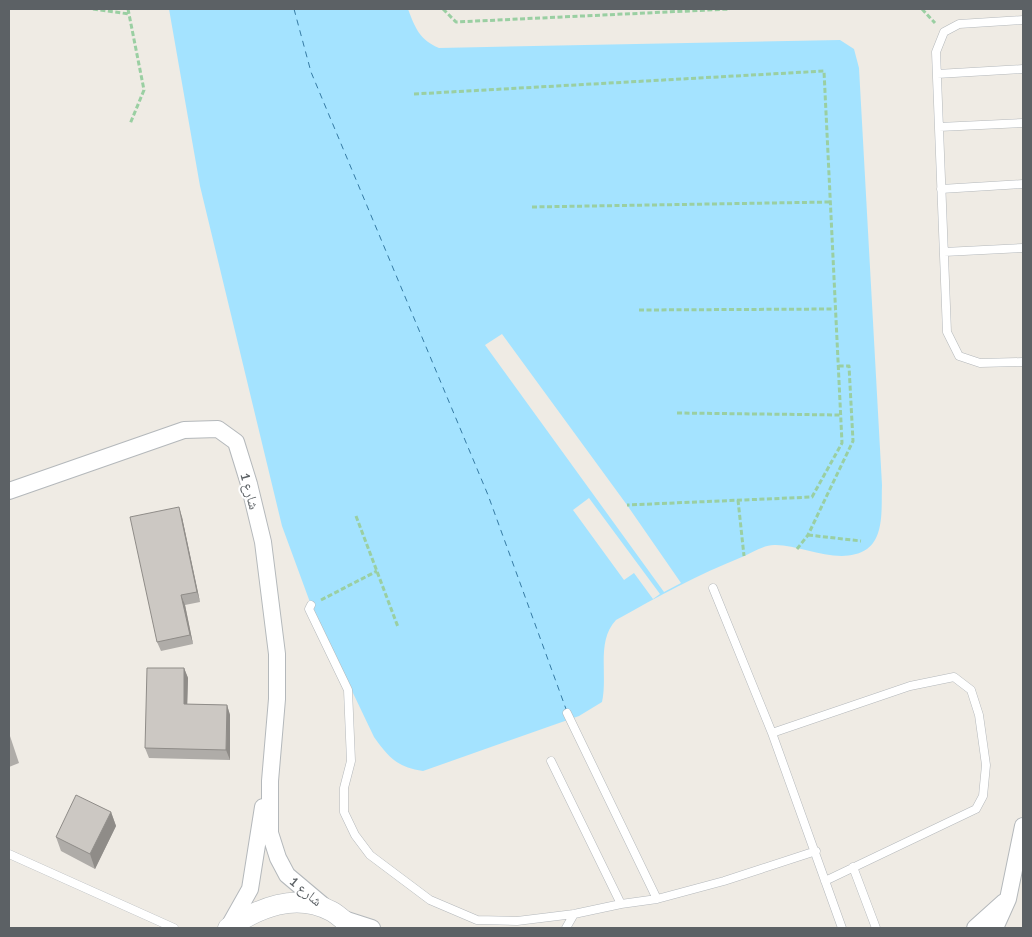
<svg xmlns="http://www.w3.org/2000/svg" width="1032" height="937" viewBox="0 0 1032 937" font-family="Signika,'Noto Naskh Arabic',sans-serif">
<style>
.water{fill:#a4e3ff}
.pier{fill:#efebe4}
.lines{fill:none;stroke-linecap:round;stroke-linejoin:round}
.ferry{stroke:#367ba4;stroke-width:1;stroke-dasharray:6 5;stroke-linecap:butt}
.service-casing{stroke:#b4b8bb;stroke-width:9}
.minor-casing{stroke:#b4b8bb;stroke-width:18}
.tertiary-casing{stroke:#b4b8bb;stroke-width:21}
.path{stroke:#9acfa2;stroke-width:3;stroke-dasharray:5 2.5;stroke-linecap:butt}
.service{stroke:#fff;stroke-width:8}
.minor{stroke:#fff;stroke-width:16}
.tertiary{stroke:#fff;stroke-width:20}
.wall{fill:#afaca8}
.shaded-wall{fill:#8f8c88}
.building{fill:#ccc8c3;stroke:#8f8c88}
.labels{text-anchor:middle;stroke-width:4;stroke-linejoin:round;paint-order:stroke}
.street-label{font-size:14px;fill:#5c6165;stroke:#fff}
</style>
<rect width="100%" height="100%" fill="#efebe4"/>
<!-- water -->
<path class="water" d="M169,9H408C415,28 420,40 439,48L840,40L854,49L859,68L882,485C881,505 885,536 867,549C840,567 801,544 774,545C764,545 751,553 742,557C697,575 659,596 616,620C596,641 608,675 602,702L579,716L423,771C397,767 389,758 374,737L311,605L282,526L200,186Z"/>
<!-- pier -->
<path class="pier" d="M502,334L627,505L681,583L664,592L485,345Z
M589,498L660,594L653,599L634,573L624,580L573,510Z"/>
<g class="lines">
<!-- ferry -->
<path class="ferry" d="M294,9L311,72L488,495L566,709"/>
<!-- service casing -->
<g class="service-casing">
<path id="service" d="M1023,20L959,24L944,32L936,52L947,332L959,356L980,363L1023,362
M937,74L1023,69
M939,127L1023,123
M941,189L1023,184
M944,252L1023,248
M713,588L772,733L842,928
M311,605L309,609L348,690L351,761L344,788V812L355,835L370,855L430,900L477,920L517,921L574,914L621,904L657,899
M567,713L657,899L724,881L816,851
M772,733L910,686L954,677L971,690L979,715L986,765L983,796L976,809L825,881
M551,761L621,904
M9,854L174,928
M853,867L876,928
M566,928L574,914"/>
</g>
<!-- minor casing -->
<g class="minor-casing">
<path id="minor" d="M9,491L184,430L218,429L236,442L249,484L263,542L277,654V699L270,781V833L278,858L287,875L325,907
M341,918L372,928
M228,928L250,889L263,807
M975,928L1004,902
M995,928L1008,899L1023,826"/>
</g>
<!-- tertiary casing -->
<g class="tertiary-casing">
<path id="tertiary" d="M228,928C259,908 295,892 331,911C339,915 346,923 353,928"/>
</g>
<!-- path -->
<path class="path" d="M93,9L129,14
M128,9L144,90L130,124
M443,9L456,22L730,9
M922,9L935,23
M414,94L824,71L842,443L812,497L627,505
M532,207L830,202
M639,310L835,309
M677,413L841,415
M738,500L744,556
M356,516L398,627
M808,535L861,541
M797,549L808,535L853,441L849,366H838
M321,600L377,571"/>
<!-- service -->
<use href="#service" class="service"/>
<!-- minor -->
<use href="#minor" class="minor"/>
<!-- tertiary -->
<use href="#tertiary" class="tertiary"/>
</g>
<!-- wall -->
<path class="wall" d="M182,517L200,602L185,605L193,644L161,651L157,642Z
M184,668L188,678L187,704L227,705L230,715V760L149,758L145,748Z
M9,733L19,763L9,767Z
M111,812L116,826L95,869L61,851L56,837Z"/>
<!-- shaded-wall -->
<path class="shaded-wall" d="M179,507L182,517L200,602L197,592Z
M181,595L185,605L193,644L190,635Z
M184,668L188,678L187,714L184,704Z
M227,705L230,715V760L226,750Z
M111,812L116,826L95,869L90,854Z"/>
<!-- building -->
<path class="building" d="M179,507L197,592L181,595L190,635L157,642L130,517Z
M147,668H184V704L227,705L226,750L145,748Z
M76,795L111,812L90,854L56,837Z"/>
<g class="labels">
<!-- street labels -->
<g class="street-label">
<text transform="translate(250 491) rotate(75)" y="5">شارع 1</text>
<text transform="translate(306 891) rotate(40)" y="5">شارع 1</text>
</g>
</g>
<!-- border -->
<rect width="1032" height="937" fill="none" stroke="#5c6165" stroke-width="20"/>
</svg>
